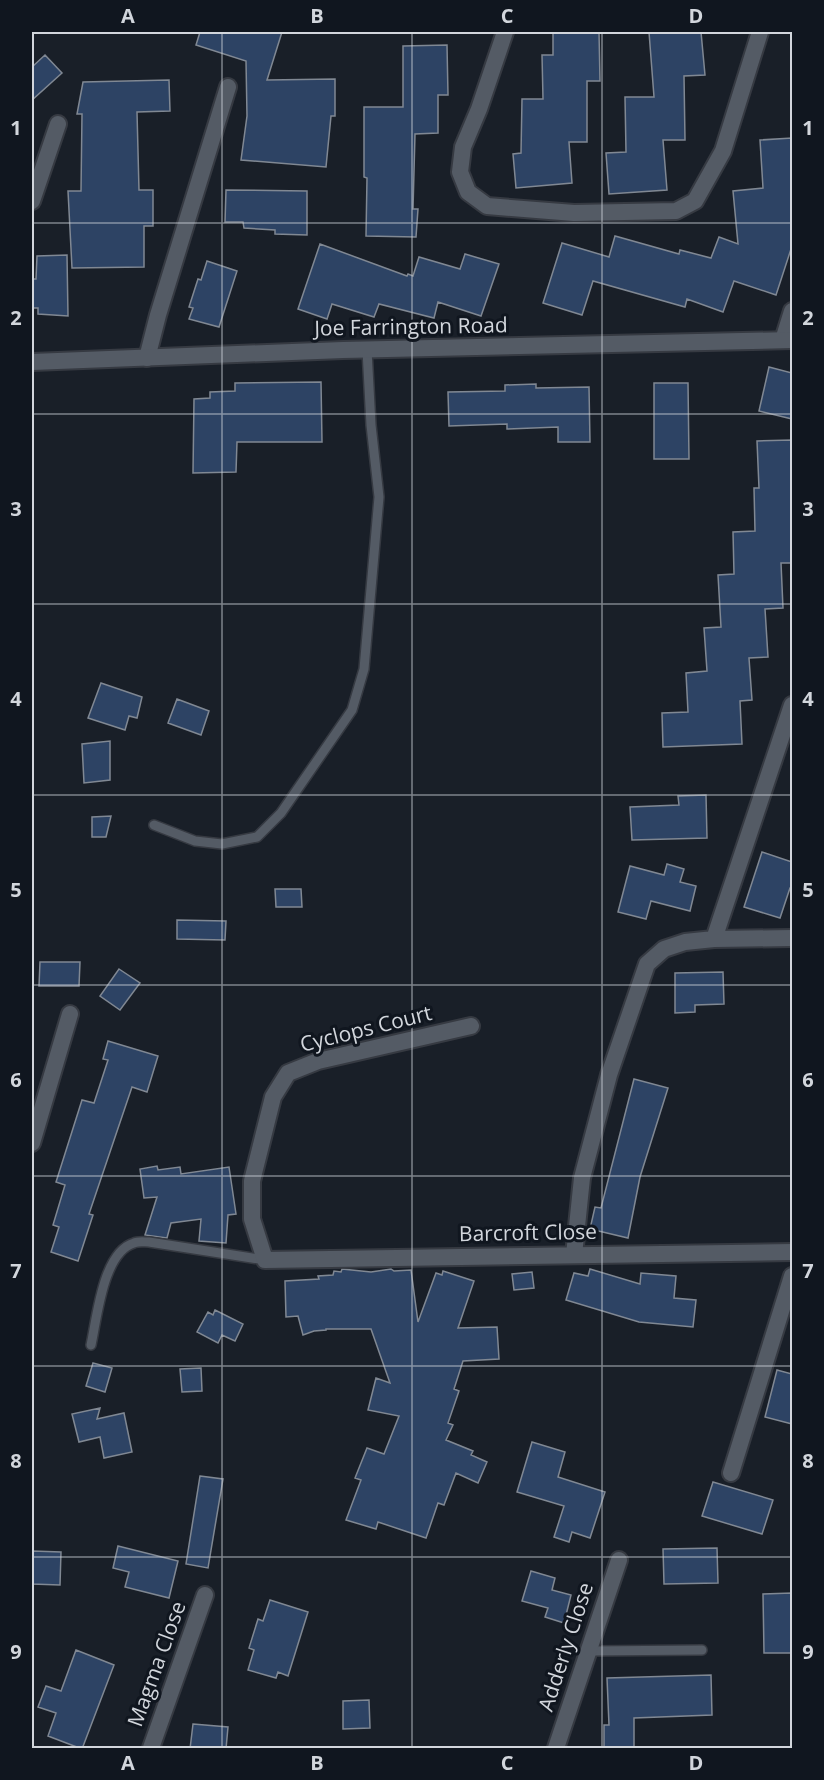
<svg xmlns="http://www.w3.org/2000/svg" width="824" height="1780" viewBox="0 0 824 1780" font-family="'Open Sans',sans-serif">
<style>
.building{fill:#2d4364;stroke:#808893;stroke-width:1.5}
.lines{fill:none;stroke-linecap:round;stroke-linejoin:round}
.service-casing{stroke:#363a42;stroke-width:12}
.minor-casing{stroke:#363a42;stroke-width:20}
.secondary-casing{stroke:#363a42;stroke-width:20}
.service{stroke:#545b65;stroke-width:9}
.minor{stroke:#545b65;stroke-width:16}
.secondary{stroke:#545b65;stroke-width:16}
.grid{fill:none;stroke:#d2d6dc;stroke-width:1.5;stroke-opacity:0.55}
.labels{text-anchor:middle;stroke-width:6;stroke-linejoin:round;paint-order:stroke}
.street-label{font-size:21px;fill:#d2d6dc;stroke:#10161f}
.neatline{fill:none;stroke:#d2d6dc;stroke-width:2}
.grid-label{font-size:20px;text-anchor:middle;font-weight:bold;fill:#d2d6dc}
</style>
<rect width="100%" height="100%" fill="#191f28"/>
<!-- building -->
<path class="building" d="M200,32H282L267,80L335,79V116H331L326,167L241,160L247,116L246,61L196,45Z
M553,32H599L600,81H587V142H569L572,183L516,188L513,154L521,153L522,99H543L542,55H553Z
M649,32H701L705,75L684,76L685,140H663L667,190L609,194L606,153L626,152L625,97H654Z
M447,45L448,95H438V133L415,134L413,209H418L416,237L366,236L367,178L364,177V107H403V46Z
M45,55L62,73L32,100V67Z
M169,80L170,111L137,112L139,190H153V226H144V267L72,268L68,191H81L82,114H77L83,82Z
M792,138V246L776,295L734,281L723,312L687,299L685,307L593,281L582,315L543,303L562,243L609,257L615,236L679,254L680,250L711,258L719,237L738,244L733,191L763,188L760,140Z
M226,190L307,191V235L275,234V230L244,228L243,222H225Z
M320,244L407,276L408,274L413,276L419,257L460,269L465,254L499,264L481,316L438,302L434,318L379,304L374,317L332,304L327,319L298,309Z
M67,255L68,316L38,314V308H32V279H36L37,256Z
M207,261L237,271L219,327L189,319L193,308L189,307L198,279L201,280Z
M769,367L792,373V419L759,411Z
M321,382L322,442H237L236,472L193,473L194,399L210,398V392L235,391V383Z
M654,383H688L689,459H654Z
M536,384V388L589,387L590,442H558V427L507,429V424L449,426L448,392L505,391V385Z
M792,440V563H781L783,608L765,609L768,657L749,658L752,700L740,701L742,744L663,747L662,713L688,712L686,673L707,671L704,628L721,627L718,575L734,574L733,532L755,531L754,488H759L757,441Z
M101,683L142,697L137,718L129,716L125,730L88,718Z
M177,699L209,711L201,735L168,723Z
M110,741V780L84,783L82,744Z
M706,795L707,838L632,840L630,807L679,805L678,796Z
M111,816L106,837H92V817Z
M762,852L792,862V888H790L780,918L744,907Z
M667,864L684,869L680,882L696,886L690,911L651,901L646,919L618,912L630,866L664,875Z
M275,889H301L302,907H276Z
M177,920L226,921L225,940L177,939Z
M40,962H80L79,986H39Z
M119,969L140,983L120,1010L100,996Z
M723,972L724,1004L695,1005V1012L675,1013V973Z
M108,1041L158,1056L147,1092L132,1087L89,1214L93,1215L78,1261L51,1252L59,1227L53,1225L65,1185L56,1182L82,1100L94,1103L108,1060L103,1059Z
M634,1079L668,1088L640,1177L628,1238L590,1229L595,1207L601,1208Z
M157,1166L158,1170L180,1167L181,1174L229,1167L236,1214L228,1215L226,1243L199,1241L201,1219L171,1223L167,1238L145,1235L157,1197L144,1198L140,1169Z
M342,1269L371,1272L391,1269L394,1271L411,1270L418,1322L436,1273L442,1275L443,1271L474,1281L458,1328L497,1327L499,1359L463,1361L454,1389L459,1391L448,1423L453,1425L446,1440L473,1451L471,1455L487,1462L478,1483L456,1473L444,1505L438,1503L426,1538L378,1522L376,1529L346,1520L361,1480L355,1478L367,1448L384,1454L399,1416L368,1410L376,1378L390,1383L371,1329H326V1330L314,1331L303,1335L298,1316L286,1317L285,1281L319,1279L318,1276L333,1275L334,1271L341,1272Z
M590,1269L640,1284L641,1273L676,1276L674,1298L696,1300L693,1327L639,1322L566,1300L574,1273L588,1276Z
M532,1272L534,1288L514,1290L512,1274Z
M215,1310L243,1324L235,1341L222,1335L218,1343L197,1332L208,1312L213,1315Z
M93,1363L112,1368L105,1392L86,1386Z
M201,1368L202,1391L182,1392L180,1369Z
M777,1370L792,1374V1424L765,1417Z
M100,1408L97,1419L124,1413L132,1452L104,1458L100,1437L79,1442L72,1414Z
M532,1442L565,1452L558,1477L605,1492L590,1538L572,1532L569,1542L554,1537L564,1506L517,1492Z
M200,1476L223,1479L208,1568L186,1564Z
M713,1482L773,1500L762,1534L702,1516Z
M118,1546L178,1561L169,1598L125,1587L129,1572L113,1568Z
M717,1548L718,1583L664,1584L663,1549Z
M32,1551L61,1552L60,1585L32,1584Z
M531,1571L555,1578L552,1590L571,1595L564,1623L545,1617L548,1608L522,1601Z
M792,1593V1653H764L763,1594Z
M270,1600L308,1612L288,1676L278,1672L276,1678L248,1670L254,1650L249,1648L258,1619L263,1621Z
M76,1650L114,1665L82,1749L48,1736L56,1713L38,1707L46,1686L61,1691Z
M711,1675L712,1715L634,1718V1749H604V1725H609L607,1678Z
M369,1700L370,1728L343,1729V1701Z
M193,1724L228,1727L226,1749H190Z"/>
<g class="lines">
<!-- service casing -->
<g class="service-casing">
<path id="service" d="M154,825L195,841L222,844L257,837L281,813L352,710L364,669L379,497L371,425L367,350
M91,1345C97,1318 103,1252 134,1243C138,1241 144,1242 149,1242L265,1260
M589,1651L702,1650"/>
</g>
<!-- minor casing -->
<g class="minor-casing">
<path id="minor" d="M505,32L479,109L463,147L460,172L468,192L487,206L574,213L676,211L695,201L723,151L760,32
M32,201L58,124
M783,340L792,311
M147,358L158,315L228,87
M714,939L792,705
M471,1026L318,1061L288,1073L273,1097L252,1181V1219L265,1260L792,1252
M32,1143L70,1014
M574,1255L582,1178L609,1075L647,964L664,949L685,942L714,939L792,938
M731,1473L792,1276
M151,1748L205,1595
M556,1748L619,1560"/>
</g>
<!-- secondary casing -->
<g class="secondary-casing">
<path id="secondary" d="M32,362L343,350L792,340"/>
</g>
<!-- service -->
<use href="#service" class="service"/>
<!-- minor -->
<use href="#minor" class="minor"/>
<!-- secondary -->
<use href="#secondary" class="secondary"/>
</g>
<!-- grid -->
<path class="grid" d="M222,32V1748M412,32V1748M602,32V1748M32,223H792M32,414H792M32,604H792M32,795H792M32,985H792M32,1176H792M32,1366H792M32,1557H792"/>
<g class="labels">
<!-- street labels -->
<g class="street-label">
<text transform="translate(411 327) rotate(-1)" y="7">Joe Farrington Road</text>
<text transform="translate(366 1029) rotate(-14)" y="7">Cyclops Court</text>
<text transform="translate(528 1233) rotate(-1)" y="7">Barcroft Close</text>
<text transform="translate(566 1647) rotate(-72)" y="7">Adderly Close</text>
<text transform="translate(157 1664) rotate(-70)" y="7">Magma Close</text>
</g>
</g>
<!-- border -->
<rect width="824" height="1780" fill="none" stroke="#10161f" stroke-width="66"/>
<rect x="33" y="33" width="758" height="1714" class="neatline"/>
<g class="grid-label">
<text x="128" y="23">A</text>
<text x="317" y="23">B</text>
<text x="507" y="23">C</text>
<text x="696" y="23">D</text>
<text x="16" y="135">1</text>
<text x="808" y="135">1</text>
<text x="16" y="325">2</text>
<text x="808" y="325">2</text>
<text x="16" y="516">3</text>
<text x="808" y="516">3</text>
<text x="16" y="706">4</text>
<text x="808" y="706">4</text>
<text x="16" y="897">5</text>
<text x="808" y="897">5</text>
<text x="16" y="1087">6</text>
<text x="808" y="1087">6</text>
<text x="16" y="1278">7</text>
<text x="808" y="1278">7</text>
<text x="16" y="1468">8</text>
<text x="808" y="1468">8</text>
<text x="16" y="1659">9</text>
<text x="808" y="1659">9</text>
<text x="128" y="1770">A</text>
<text x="317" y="1770">B</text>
<text x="507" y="1770">C</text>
<text x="696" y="1770">D</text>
</g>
</svg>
